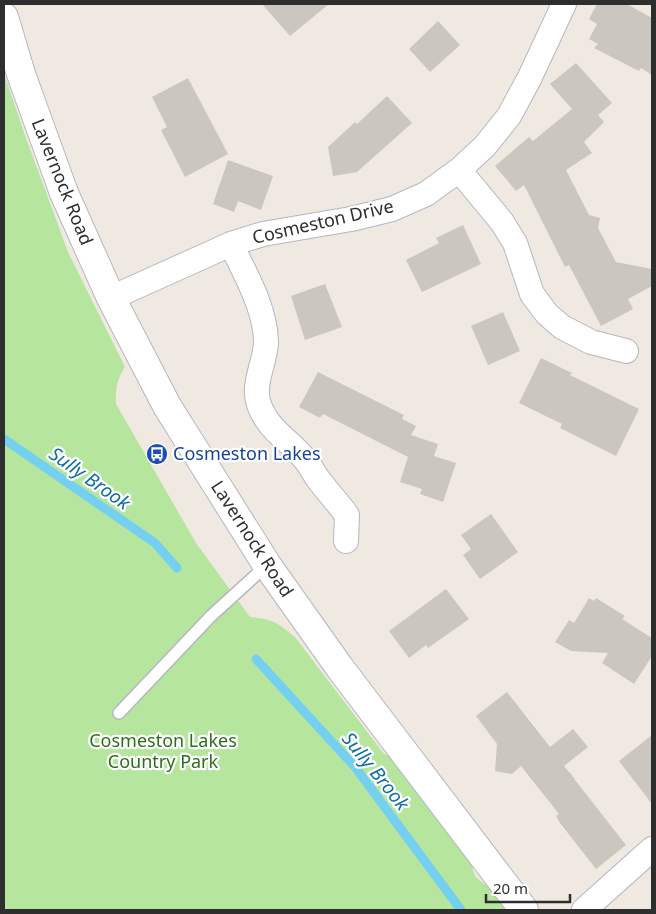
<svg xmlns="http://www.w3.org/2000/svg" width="656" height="914" viewBox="0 0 656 914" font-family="'Noto Sans',sans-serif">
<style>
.green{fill:#b6e59e}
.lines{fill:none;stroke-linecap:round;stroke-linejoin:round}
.stream{stroke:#75cff0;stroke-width:9}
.building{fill:#cbc7bf}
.lane-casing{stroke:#b4b7c1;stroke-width:14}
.street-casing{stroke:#b4b7c1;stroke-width:26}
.secondary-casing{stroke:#b4b7c1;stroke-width:30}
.lane{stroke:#fff;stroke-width:11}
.street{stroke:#fff;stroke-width:24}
.secondary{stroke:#fff;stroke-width:28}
.labels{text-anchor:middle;stroke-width:4.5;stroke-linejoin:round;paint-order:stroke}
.street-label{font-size:18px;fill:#2e2e2e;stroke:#fff}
.transit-label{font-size:18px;fill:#164399;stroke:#fff;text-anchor:start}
.park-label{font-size:18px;fill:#2c6e1b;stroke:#fff}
.water-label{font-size:19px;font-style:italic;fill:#0d6fa3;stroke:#fff}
</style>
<rect width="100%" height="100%" fill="#efe9e1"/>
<!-- green -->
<path class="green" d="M4,74L26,138L68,252L125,367C117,379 115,390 116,404L196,543L250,617C273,619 277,622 295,637L384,754L389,756L401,766L472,861C473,879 477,878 490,888C497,893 503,903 508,910H4Z"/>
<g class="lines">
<!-- stream -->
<path class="stream" d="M4,439L155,543L177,568
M256,659L355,767L461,910"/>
</g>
<!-- building -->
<path class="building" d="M262,4H329L290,36Z
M597,4H627L652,18V75L641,68L639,71L594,48L598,44L589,39L597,24L589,19Z
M438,21L460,45L430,72L409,49Z
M576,63L612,103L598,115L604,122L584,142L592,153L566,170L589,215L600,218L598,228L616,262L652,269V286L628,299L633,309L601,326L569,265L565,267L524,185L516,191L495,166L529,137L533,141L572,109L550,84Z
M188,78L228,154L185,177L161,130L167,127L152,97Z
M387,96L412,123L357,172L333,176L328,147L355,122L357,124Z
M228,160L273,176L261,210L238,201L234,212L213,204Z
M463,225L481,264L422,292L406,260L439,243L436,238Z
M325,284L342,327L305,340L291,296Z
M503,312L520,351L488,365L471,326Z
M541,358L572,373L570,375L639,409L616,456L560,428L562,424L519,403Z
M318,372L404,415L402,419L416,426L411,435L438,444L434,456L456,463L443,502L420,494L422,489L400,482L408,457L323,414L320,418L299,407Z
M491,514L518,552L480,579L463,555L471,549L461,535Z
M446,589L469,619L428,648L426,645L409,658L389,631Z
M589,598L594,601L596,598L625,616L622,619L652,638V656L634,684L602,663L608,653L571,651L555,642L569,620L574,623Z
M507,692L550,747L573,729L588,747L564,766L575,779L574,781L575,780L626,845L596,869L560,823L556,816L559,814L521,766L512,774L495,771L497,744L476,716Z
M652,735V804L619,761Z"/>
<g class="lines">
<!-- lane casing -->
<g class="lane-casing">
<path id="lane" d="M119,713L211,616L267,565"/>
</g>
<!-- street casing -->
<g class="street-casing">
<path id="street" d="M459,170L502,222L515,243L532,294L547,314L562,327L591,342L626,351
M231,244C245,274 265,307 266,341C266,361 253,381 258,401C265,427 286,438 303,457C309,463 313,472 318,479C327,491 338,503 347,515L346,541
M111,298L231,244L263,234L351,219L392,209L426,194L459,170L485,146L509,116L530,77L564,4
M584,910L652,849"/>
</g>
<!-- secondary casing -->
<g class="secondary-casing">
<path id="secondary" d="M4,17L21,74L64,193L111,298L167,406L267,565L340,668L524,910"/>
</g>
<!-- lane -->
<use href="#lane" class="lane"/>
<!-- street -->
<use href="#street" class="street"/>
<!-- secondary -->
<use href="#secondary" class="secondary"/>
</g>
<!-- icons -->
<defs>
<g id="bus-disc" transform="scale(1.125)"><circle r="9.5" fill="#1a4fb4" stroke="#fff"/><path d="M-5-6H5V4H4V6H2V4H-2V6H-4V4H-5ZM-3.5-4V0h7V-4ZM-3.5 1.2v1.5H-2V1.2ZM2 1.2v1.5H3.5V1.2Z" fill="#fff"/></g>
</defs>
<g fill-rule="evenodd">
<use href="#bus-disc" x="157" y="454"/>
</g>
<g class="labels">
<!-- street labels -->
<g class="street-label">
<text transform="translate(62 182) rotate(68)" y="6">Lavernock Road</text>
<text transform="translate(323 222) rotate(-13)" y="6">Cosmeston Drive</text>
<text transform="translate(252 539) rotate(57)" y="6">Lavernock Road</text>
</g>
<!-- transit labels -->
<g class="transit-label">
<text x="173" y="460">Cosmeston Lakes</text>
</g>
<!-- park labels -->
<g class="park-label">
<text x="163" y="747">Cosmeston Lakes<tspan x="163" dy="21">Country Park</tspan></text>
</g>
<!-- water labels -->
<g class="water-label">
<text transform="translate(90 478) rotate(35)" y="7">Sully Brook</text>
<text transform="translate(376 771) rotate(51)" y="7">Sully Brook</text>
</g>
</g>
<!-- border -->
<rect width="656" height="914" fill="none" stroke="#2e2e2e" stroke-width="10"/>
<!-- scale -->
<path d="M486 894v8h84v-8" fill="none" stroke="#2e2e2e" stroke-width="2.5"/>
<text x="493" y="894" font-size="15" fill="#2e2e2e" stroke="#ffffff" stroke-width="4" paint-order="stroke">20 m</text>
</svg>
